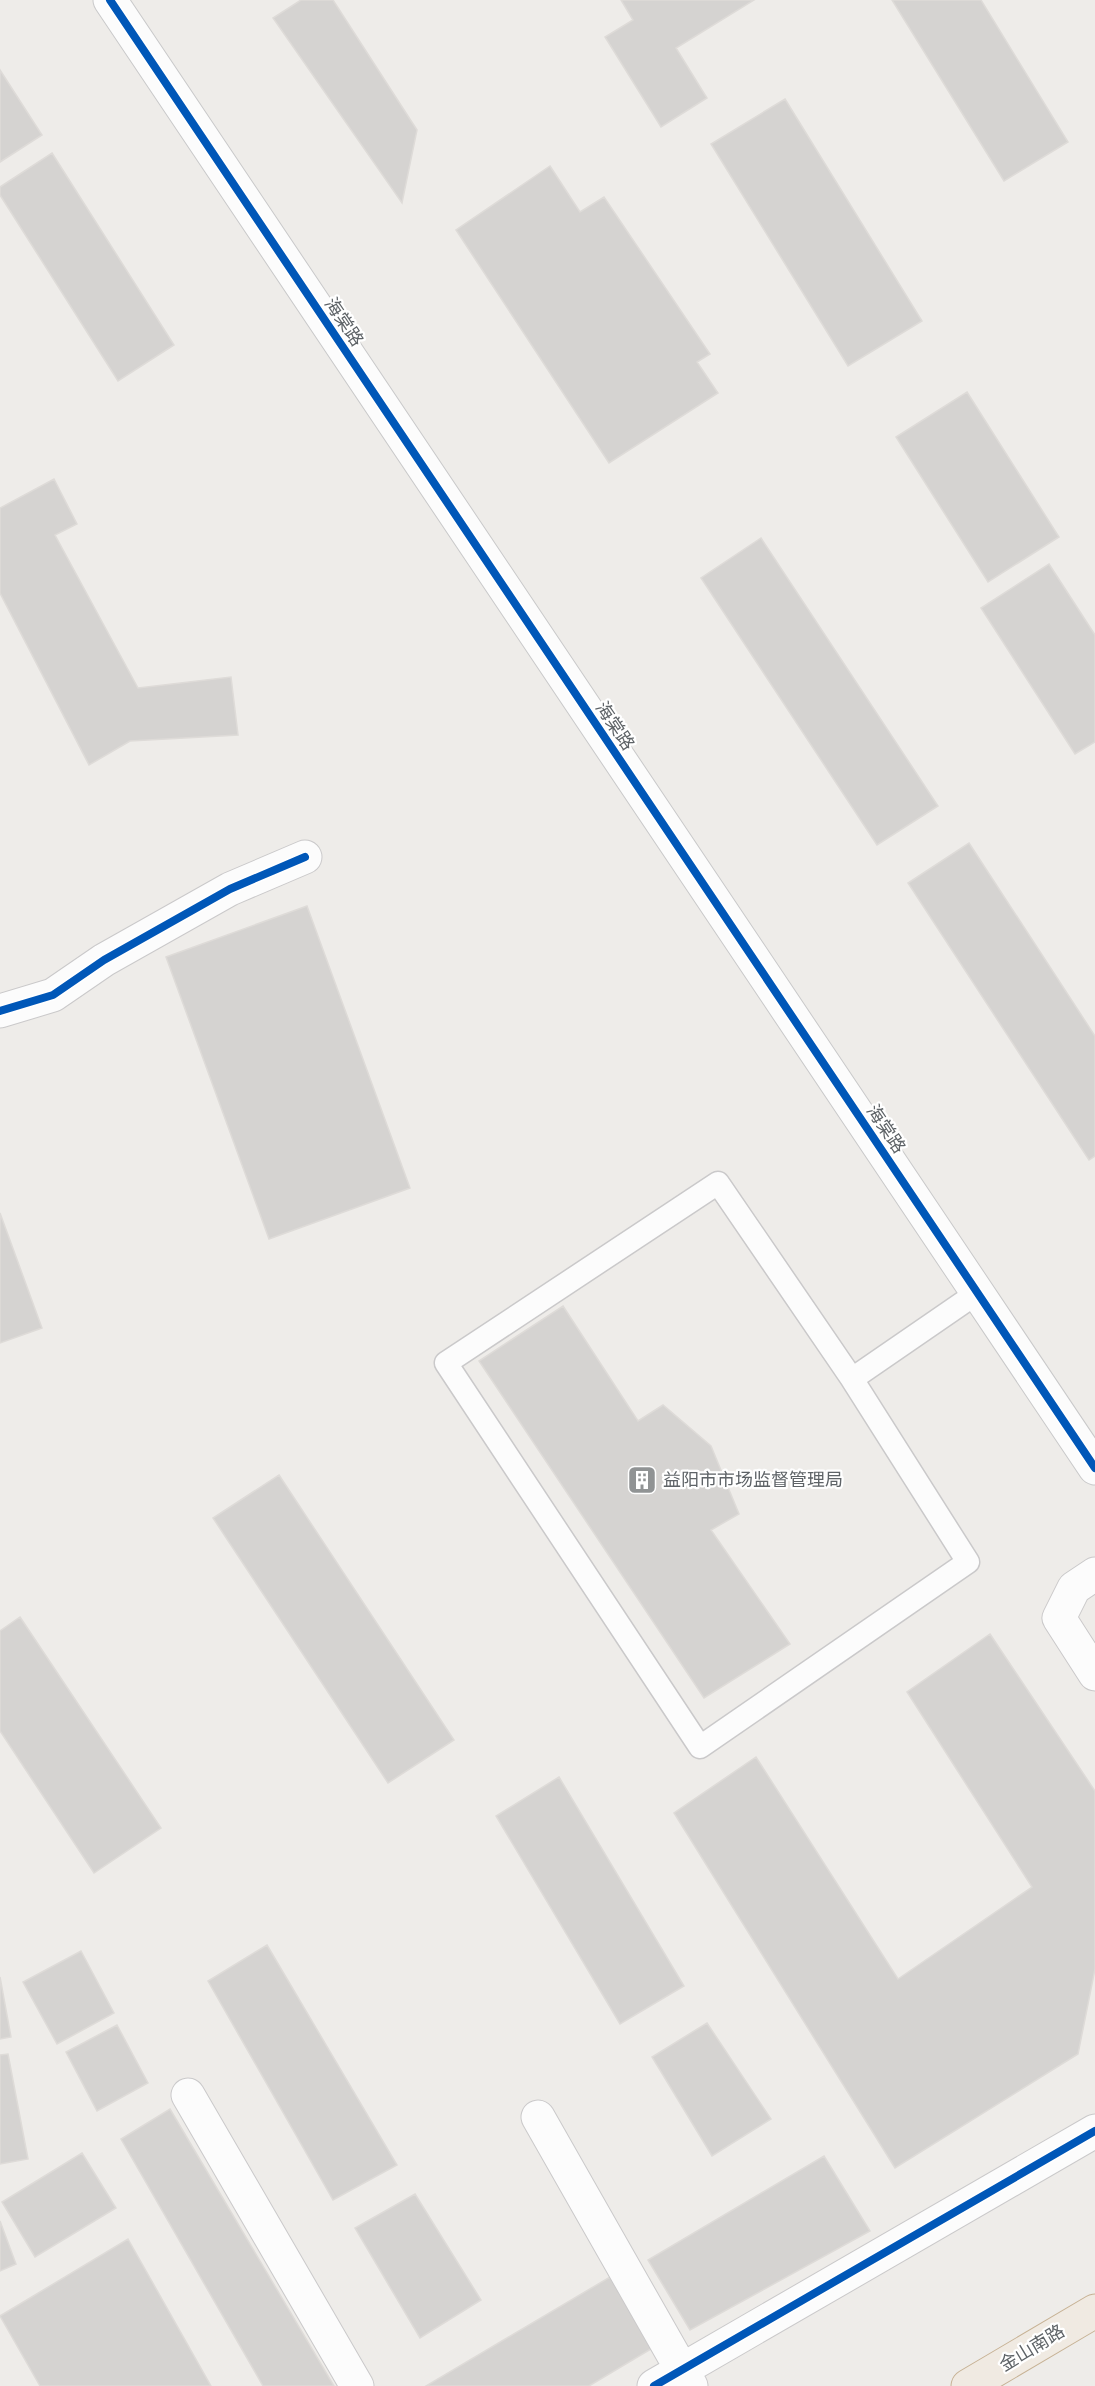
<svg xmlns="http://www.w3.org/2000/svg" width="1095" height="2386" viewBox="0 0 1095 2386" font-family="Commissioner,'Noto Sans SC',sans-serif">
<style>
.building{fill:#d5d3d1;stroke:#dedbd8;stroke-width:1.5}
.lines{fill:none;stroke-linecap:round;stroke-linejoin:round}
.lane-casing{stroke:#cac9ca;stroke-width:25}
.street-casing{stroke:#cac9ca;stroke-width:35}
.secondary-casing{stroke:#c9c9ca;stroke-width:35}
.highway-casing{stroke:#c7b295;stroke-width:35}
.lane{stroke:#fcfcfc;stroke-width:22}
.street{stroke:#fcfcfc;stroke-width:33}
.secondary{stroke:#fcfcfc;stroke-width:33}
.highway{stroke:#f0eae2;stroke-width:33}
.cycleway-casing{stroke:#fff;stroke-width:11}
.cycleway{stroke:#0057b8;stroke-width:8}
.labels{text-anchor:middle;stroke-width:4.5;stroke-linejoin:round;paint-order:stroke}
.street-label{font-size:18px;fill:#5e6367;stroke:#fff}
.poi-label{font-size:18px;fill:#5e6367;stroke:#fff;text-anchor:start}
</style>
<rect width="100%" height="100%" fill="#eeece9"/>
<!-- building -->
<path class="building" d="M301,0H333L417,130L402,203L273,18Z
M621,0H754L676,48L707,98L661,127L605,37L633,20Z
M892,0H981L1068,142L1004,181Z
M0,70L42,135L0,162Z
M785,99L922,321L848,366L711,144Z
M52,153L174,345L118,381L0,195V187Z
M550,166L580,212L604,197L710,354L697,362L718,393L609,463L456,230Z
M967,392L1059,537L988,582L896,437Z
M54,479L77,524L55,535L138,688L231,677L238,735L130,741L89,765L0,593V508Z
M761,538L938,806L877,845L701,578Z
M1049,564L1095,635V742L1075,754L981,608Z
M969,843L1095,1036V1156L1089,1160L908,883Z
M307,906L410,1188L269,1239L166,957Z
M0,1213L42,1328L0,1343Z
M563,1306L638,1421L663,1405L711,1446L739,1514L711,1530L790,1644L704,1698L479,1361Z
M279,1475L454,1740L388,1783L213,1518Z
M20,1617L161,1828L94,1873L0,1731V1631Z
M990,1634L1095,1791V1969L1078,2054L895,2168L674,1813L756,1757L898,1979L1032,1887L907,1692Z
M559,1777L684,1986L620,2024L496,1816Z
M267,1945L397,2165L333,2200L208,1981Z
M81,1951L114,2013L57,2044L23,1982Z
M0,1977L11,2037L0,2039Z
M707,2023L771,2119L712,2156L652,2057Z
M117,2025L148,2083L97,2111L66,2052Z
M8,2054L28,2159L0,2164V2055Z
M170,2109L334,2386H263L121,2139Z
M82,2153L116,2208L35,2257L2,2202Z
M824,2156L870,2231L690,2330L648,2260Z
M415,2194L481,2300L420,2338L355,2228Z
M0,2221L16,2264L0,2271Z
M128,2239L211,2386H40L0,2316Z
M610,2277L651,2349L589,2386H426Z"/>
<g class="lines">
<!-- lane casing -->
<g class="lane-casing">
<path id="lane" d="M852,1379L968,1562L700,1747L446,1363L718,1183L852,1379L977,1293"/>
</g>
<!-- street casing -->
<g class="street-casing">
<path id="street" d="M0,1011L53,995L104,960L230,889L305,857
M1095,1574L1074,1588L1059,1618L1095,1674
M188,2095L357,2386
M538,2117L691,2386
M654,2386L1095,2131"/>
</g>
<!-- secondary casing -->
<g class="secondary-casing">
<path id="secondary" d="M110,0L1095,1468"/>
</g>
<!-- highway casing -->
<g class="highway-casing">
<path id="highway" d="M968,2386L1095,2311"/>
</g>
<!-- lane -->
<use href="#lane" class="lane"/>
<!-- street -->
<use href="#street" class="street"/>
<!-- secondary -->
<use href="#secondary" class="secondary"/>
<!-- highway -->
<use href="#highway" class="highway"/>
<!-- cycleway casing -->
<g class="cycleway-casing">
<path id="cycleway" d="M110,0L1095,1468
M0,1011L53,995L104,960L230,889L305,857
M654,2386L1095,2131"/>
</g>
<!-- cycleway -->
<use href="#cycleway" class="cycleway"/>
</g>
<!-- icons -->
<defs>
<g id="building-square" transform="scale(1.5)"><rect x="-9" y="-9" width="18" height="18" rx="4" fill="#909394" stroke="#fff"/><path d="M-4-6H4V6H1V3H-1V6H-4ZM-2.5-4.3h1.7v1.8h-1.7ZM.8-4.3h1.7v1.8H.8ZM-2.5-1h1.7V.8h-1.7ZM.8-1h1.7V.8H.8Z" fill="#fff"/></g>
</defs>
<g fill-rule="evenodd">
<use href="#building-square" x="642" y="1480"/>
</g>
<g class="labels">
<!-- street labels -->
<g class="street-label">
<text transform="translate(344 322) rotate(56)" y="6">海棠路</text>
<text transform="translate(615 726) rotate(56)" y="6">海棠路</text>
<text transform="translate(886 1129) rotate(56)" y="6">海棠路</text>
<text transform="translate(1032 2348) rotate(-31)" y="6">金山南路</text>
</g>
<!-- poi labels -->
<g class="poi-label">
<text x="663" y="1486">益阳市市场监督管理局</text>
</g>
</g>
</svg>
